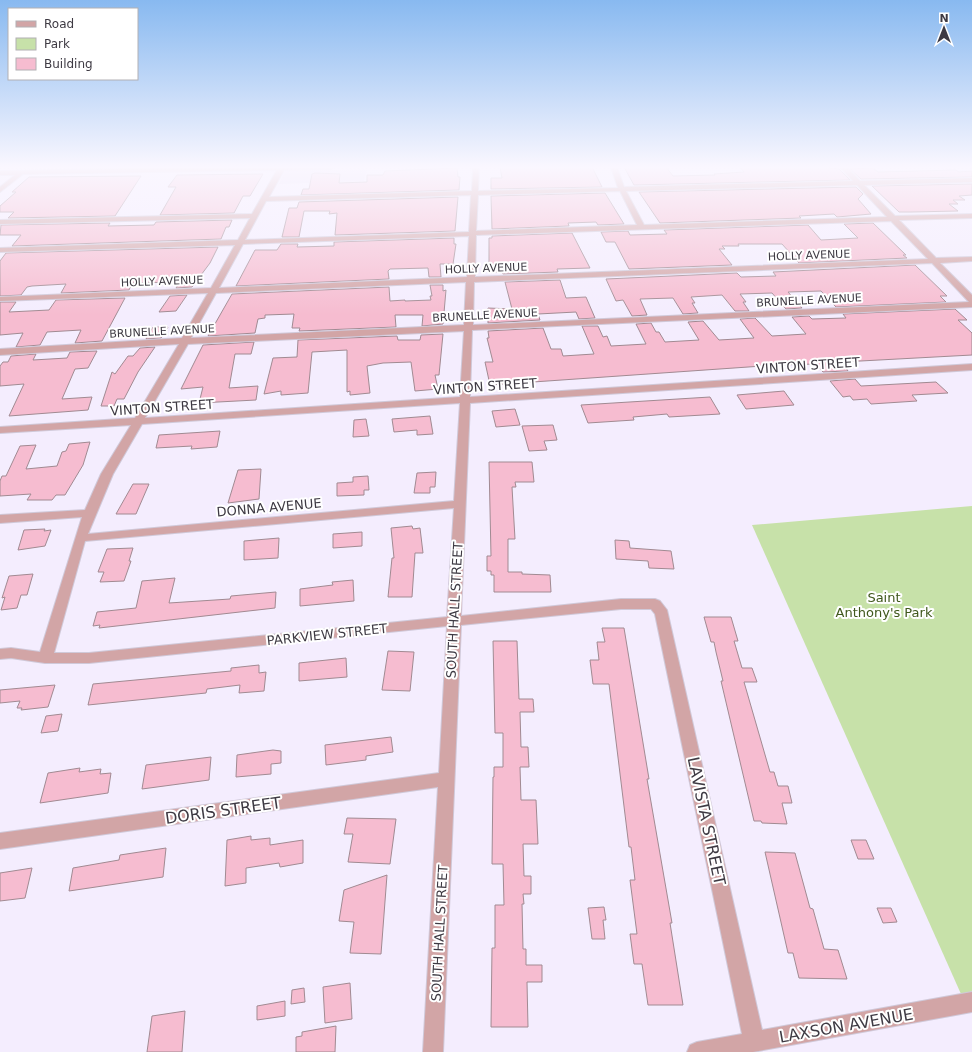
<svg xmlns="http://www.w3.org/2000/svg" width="972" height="1052" viewBox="0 0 972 1052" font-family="'DejaVu Sans',sans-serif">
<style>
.built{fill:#e7ddf4}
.green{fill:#c7e1a9}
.building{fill:#f6bcd0;stroke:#a18a92}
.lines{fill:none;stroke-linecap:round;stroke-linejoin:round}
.minor-casing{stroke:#d0c9d9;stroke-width:2}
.minor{fill:#d2a5a6;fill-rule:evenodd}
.labels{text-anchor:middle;stroke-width:4;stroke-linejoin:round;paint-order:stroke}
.far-street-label{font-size:11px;fill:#3e3a43;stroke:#fff}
.street-label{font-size:13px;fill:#3e3a43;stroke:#fff}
.park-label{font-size:13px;fill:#40581d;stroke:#fff}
.near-street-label{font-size:16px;fill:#3e3a43;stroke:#fff}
</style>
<rect width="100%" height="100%" fill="#f4edfe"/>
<!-- built -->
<path class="built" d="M367,169L364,181L279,184L285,171Z"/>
<!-- green -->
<path class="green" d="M972,506V1002L965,1003L752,525Z"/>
<!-- building -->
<path class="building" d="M500,167H592L602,187L491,189V178H502Z
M624,167H666L673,176L715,175L714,174L744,172L740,167H826L839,169L850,180L634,185Z
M457,168L458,177H460L459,190L301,195L303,189H309L312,174L315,173L340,174L339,183L367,182V175H383L385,171Z
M872,168L878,172L956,170L959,172L972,171V177L861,179L850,169Z
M263,174L250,196H243L234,213L160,215L176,187H168L177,175Z
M141,176L115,216L8,218L14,212H0V206L16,192H12L29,177Z
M972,184V195L959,196L965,200H953L958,204H949L958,211L911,212H899L872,186Z
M856,187L863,194L858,199L871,214L837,217L834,214L799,216L801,218L660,223L639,192Z
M605,193L624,224L598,225L596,222L568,223L569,226L492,229L491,196Z
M458,197L455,231L335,235L337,213L329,214L330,211H304L299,237H282L289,208H297L299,202Z
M232,220L229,227H226L221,239L12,246L21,235H0L1,225L110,223L108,226L154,225L156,222Z
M873,223L906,255H903L907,258L799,263L782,244H738L739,246H722L725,249H719L732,265L629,269L615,242H606L601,232L628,231L630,235L667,234L664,230L808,225L821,240L858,238L844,224Z
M572,233L590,268L557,269L558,272L503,274L502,272H489V238H492V236Z
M454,238V244H456L453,264H440L441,277H429L428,268L390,269L388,271L389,279L236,286L255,250H277L281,244H298L297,247L334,246V242Z
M218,247L210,263L192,287L176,288L180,282L132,283L129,290L61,293L66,284L32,286L27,287L21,295L0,296V261L6,253Z
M915,265L947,296H940L946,302L836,307L821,291L788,292L802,308L786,309L772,293L740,294L746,302H743L749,311H735L722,295L691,297L695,303H692L698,313L683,314L673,298L640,299L647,315L632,316L623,300L616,301L606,279L737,273L741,277L776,276L773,272Z
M560,280L566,298L586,297L595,318L579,319L576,312L538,314L540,320L488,323V308L512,309L505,282Z
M430,285H443V291L446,290L443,324L422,326L423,315H395L396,327L299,331L300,328H292L294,314L265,315V318L258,319L255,333L208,336L232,294L389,287L390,301L405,300V301L431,300L430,296H432Z
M187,295L176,311L159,312L170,296Z
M125,298L102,341L75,343L81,330L47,332L40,345L16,347L23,333L0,335V302H16L9,312L49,310L56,300Z
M955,309L967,320H958L972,333V355L842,362L848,371L823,372L816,364L777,365L490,385L485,362H493L487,338H489L488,331L543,328L551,349H561L563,356L594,354L582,326H598L603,337L607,336L611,346L646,344L636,324L651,323L656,332H659L665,342L699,340L688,322L703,321L719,340L754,338L740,319L755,318L772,336L806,334L792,317L809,316L812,319L846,318L843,314Z
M153,327H168L161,338L146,339Z
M443,334L439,375H435L438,389L415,391L411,362L383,363L367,366L370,393L350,395V391L347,392V350L312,352L308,393L281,395V391L264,394L273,358L297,357L298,340L397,336L398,340H420L421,335Z
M254,342L251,354H235L229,388L258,386L256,400L199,403L203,387L181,389L203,345Z
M155,347L138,372L124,399H117L114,406H101L112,372L115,374L128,356H133L140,348Z
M97,351L88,368L75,369L62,399L92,397L88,410L9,416L24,384L0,386V366L3,362H8L11,356L36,354L33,360L67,358L70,352Z
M855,379L861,386L936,382L948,393L912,395L917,401L871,404L867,399L853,400L850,396L843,397L830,381Z
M784,391L794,405L746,409L737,395Z
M710,397L720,414L669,417L667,414L633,417L634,420L588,423L581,405Z
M515,409L520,425L496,427L492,411Z
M430,416L433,434L417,435V430L394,432L392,419Z
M366,419L369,436L353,437L354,420Z
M553,425L557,440L544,441L547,450L529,451L522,426Z
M220,431L217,447L191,449L192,446L156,448L159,435Z
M90,442L83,465L65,495H56L52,500H27L31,494L0,496V481L2,476H6L20,446L36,445L26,469L57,466L62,452L66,451L69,444Z
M489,462H532L534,482H515L516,487H512L515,539H508V572H522V574L550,575L551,592H494V575H491V571H487V556H491Z
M261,469L259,499L228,503L238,470Z
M436,472L435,487H430V493H414L417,473Z
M368,476L369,490H364V495L337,496V483L353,482V477Z
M133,484H149L136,514H116Z
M412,526L413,529L420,528L423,553H415L412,597H388L392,558H394L391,528Z
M45,529L44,531L51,530L45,546L18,550L24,530Z
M362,532V546L333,548V534Z
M279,538L278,558L244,560V541Z
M615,540L629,541L630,548L671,551L674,569L649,568L648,561L616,559Z
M133,548L129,561H131L124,581L100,582L104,572H98L107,549Z
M33,574L27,595H21L17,608L1,610L5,597L2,598L9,576Z
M175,578L169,603L230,599L231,596L276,592L275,608L99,628L100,625L93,626L97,612L136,608L142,581Z
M353,580L354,601L300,606V589L333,585L332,582Z
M704,617H731L738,641H734L742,668H752L757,682H744L770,772H774L778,786H788L792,803H782L787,824L762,823L761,821H754L721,681H723L716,652L714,642H711Z
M602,628H624L649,779H647L672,923H670L683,1005H648L642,964H634L630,934H637L630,880H635L631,847H629L609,684H593L590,660H599L597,642H605Z
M493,641H517L519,699H533L534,712H520L521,747H528L529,767H520L521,800H536L538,844H523L524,876H531V894H523L524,904H522L523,949H526V965H542V982H527L528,1027H491L492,948H495V905H504L503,864H492L493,777H494V767H503V733H495Z
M388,651L414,652L410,691L382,690Z
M346,658L347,677L299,681V663Z
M259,665V673L266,672L264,691L239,693L240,685L207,689L206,693L88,705L93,684L231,671V668Z
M55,685L48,707L21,710L22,708H17L20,701L0,703V690Z
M62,714L58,731L41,733L46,716Z
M391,737L393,752L366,756V760L326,765L325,745Z
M273,750L281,751V763L271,764V774L236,777L237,755Z
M211,757L209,780L142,789L146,765Z
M80,768L79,772L101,769L100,774L111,773L108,793L40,803L48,773Z
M347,818L396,819L390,864L348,862L353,834H344Z
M251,836V840L270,838V845L303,840V863L280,867L279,863L246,868V883L225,886L227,840Z
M851,840H866L874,859H858Z
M166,848L163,877L69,891L73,868L119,860L120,855Z
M765,852L795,853L810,908L813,909L824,949L838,950L847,979L799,978L793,953H788Z
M32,868L25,898L0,901V873Z
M387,875L381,954L350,953L354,922L339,921L344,890Z
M604,907L606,920H603L605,939H592L588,908Z
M877,908H891L897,922L883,923Z
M350,983L352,1019L325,1023L323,987Z
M304,988L305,1002L291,1004L292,990Z
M285,1001V1016L257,1020V1006Z
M185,1011L182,1052H147L152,1016Z
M336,1026L335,1052H296V1037L302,1036V1032Z"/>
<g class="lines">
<!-- minor casing -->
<g class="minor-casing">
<path id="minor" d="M215,167H334L331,169L284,170L269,197L472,191L473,167H479L478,191L618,188L611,167H617L624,187L853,181L840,167H847L860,181L972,178V182L864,185L895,216L972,214V218L899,220L936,258L972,257V261L940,263L972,295V307L472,330L470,397L972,364V370L470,403L461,616L621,599H655L660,601L667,610L762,1030L972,992V1012L753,1052H687L690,1045L697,1042L742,1034L655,614L651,609H621L461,625L443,1052H423L438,787L0,849V833L439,773L447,626L89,663H45L11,658L0,659V649L11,648L40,652L82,517L0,523V515L85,510L101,474L131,425L0,433V427L135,418L179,344L0,355V349L182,338L208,293L0,301V297L211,288L235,245L0,252V248L238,240L250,218L0,224V220L252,214L277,170L23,174L0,192V187L15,175H0V171ZM857,185L887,217L644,225L626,191ZM620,191L637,225L476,231L478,195ZM471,195L469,232L245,240L266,201ZM891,221L928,259L475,277L476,235ZM469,236L467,277L219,288L243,244ZM932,263L969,302L473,325L474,282ZM466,282L464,325L191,338L216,293ZM464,331L460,397L145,418L188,344ZM460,403L454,501L88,534L113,474L142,424ZM454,508L447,617L89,653H54L85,541Z"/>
</g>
<!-- minor -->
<use href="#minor" class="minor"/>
</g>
<!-- sky -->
<linearGradient id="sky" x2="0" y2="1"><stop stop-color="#88b9f0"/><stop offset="0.53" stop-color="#faf7ff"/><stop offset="1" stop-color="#faf7ff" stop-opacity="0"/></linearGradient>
<rect width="972" height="315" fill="url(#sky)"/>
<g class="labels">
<!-- far-street labels -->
<g class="far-street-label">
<text transform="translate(809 255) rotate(-2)" y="4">HOLLY AVENUE</text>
<text transform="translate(486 268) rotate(-2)" y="4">HOLLY AVENUE</text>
<text transform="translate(162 281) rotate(-2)" y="4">HOLLY AVENUE</text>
<text transform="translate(809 300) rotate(-3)" y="4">BRUNELLE AVENUE</text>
<text transform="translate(485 315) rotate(-3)" y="4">BRUNELLE AVENUE</text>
<text transform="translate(162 331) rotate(-3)" y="4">BRUNELLE AVENUE</text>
</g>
<!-- street labels -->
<g class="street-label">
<text transform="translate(808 365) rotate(-4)" y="5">VINTON STREET</text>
<text transform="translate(485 386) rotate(-4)" y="5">VINTON STREET</text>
<text transform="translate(162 407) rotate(-4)" y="5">VINTON STREET</text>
<text transform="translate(269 507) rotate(-5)" y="5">DONNA AVENUE</text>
<text transform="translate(454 610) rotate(-87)" y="5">SOUTH HALL STREET</text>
<text transform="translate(327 634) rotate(-6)" y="5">PARKVIEW STREET</text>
<text transform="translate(439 933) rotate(-87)" y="5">SOUTH HALL STREET</text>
</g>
<!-- park labels -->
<g class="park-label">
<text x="884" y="602">Saint<tspan x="884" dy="15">Anthony's Park</tspan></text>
</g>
<!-- near-street labels -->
<g class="near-street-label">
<text transform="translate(223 810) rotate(-8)" y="6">DORIS STREET</text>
<text transform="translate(707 821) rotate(78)" y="6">LAVISTA STREET</text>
<text transform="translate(846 1025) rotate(-10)" y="6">LAXSON AVENUE</text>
</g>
</g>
<!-- legend -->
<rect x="8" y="8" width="130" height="72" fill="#ffffff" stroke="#b2b0b4"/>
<rect x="16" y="21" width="20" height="6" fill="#d2a5a6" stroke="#b2b0b4"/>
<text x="44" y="28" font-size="12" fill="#3e3a43">Road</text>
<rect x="16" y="38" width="20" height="12" fill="#c7e1a9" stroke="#b2b0b4"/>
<text x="44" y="48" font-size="12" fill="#3e3a43">Park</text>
<rect x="16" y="58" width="20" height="12" fill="#f6bcd0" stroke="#b2b0b4"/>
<text x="44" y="68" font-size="12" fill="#3e3a43">Building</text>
<!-- north arrow -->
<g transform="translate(944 28)" stroke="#ffffff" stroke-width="3" paint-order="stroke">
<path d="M0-3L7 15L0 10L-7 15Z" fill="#3e3a43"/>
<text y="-6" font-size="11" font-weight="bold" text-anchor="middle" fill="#3e3a43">N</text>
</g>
</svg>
